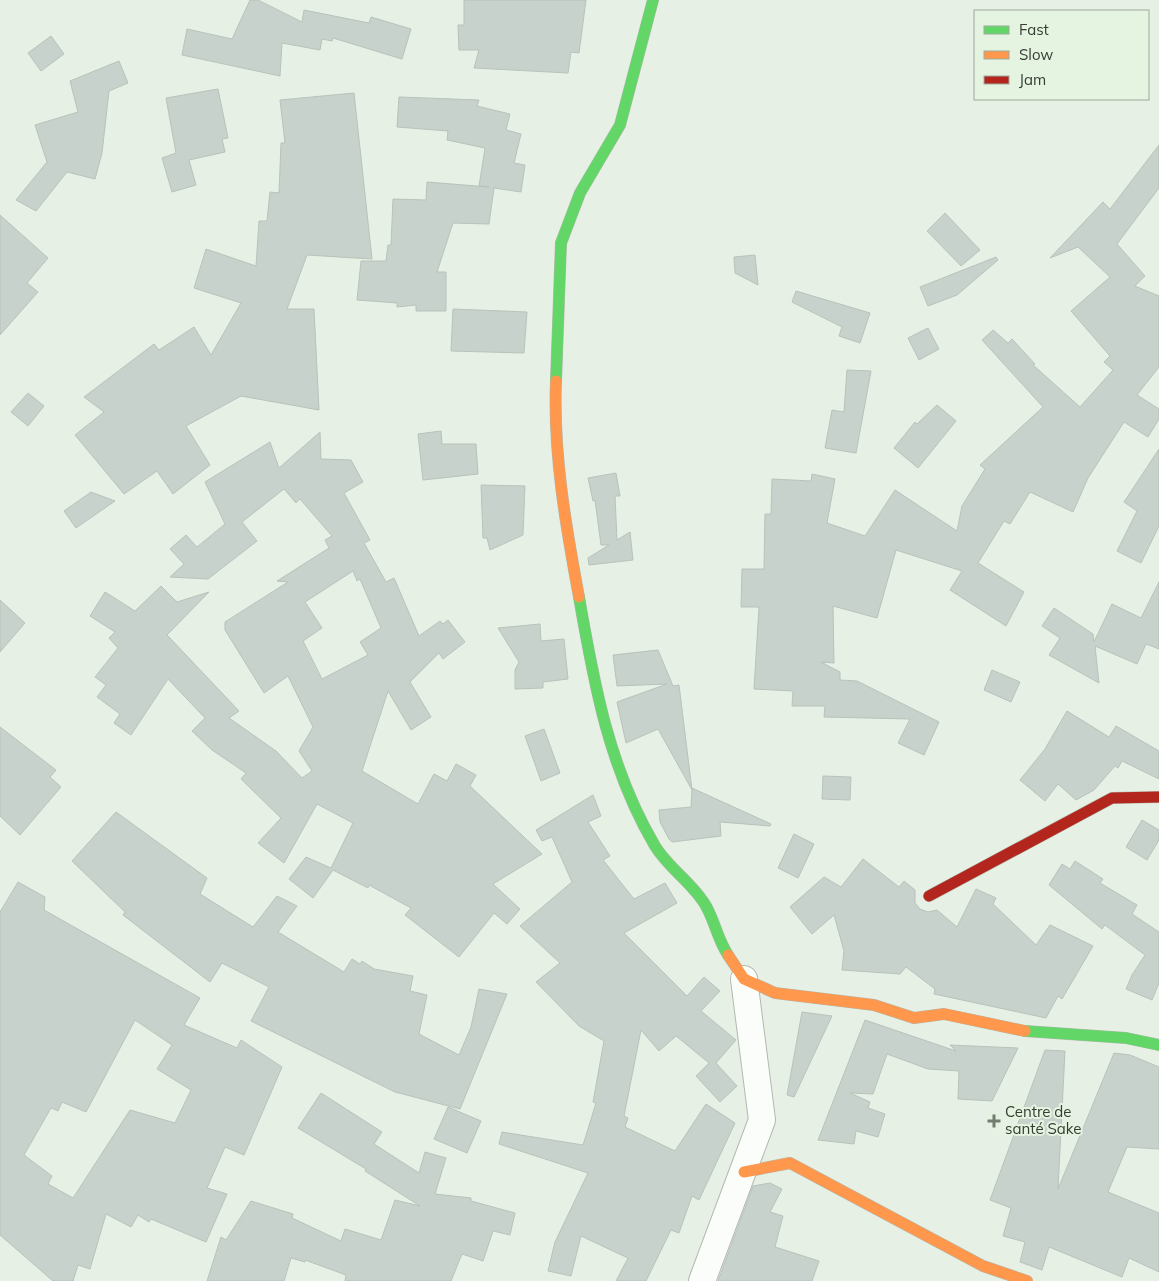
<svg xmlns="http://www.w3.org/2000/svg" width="1159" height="1281" viewBox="0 0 1159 1281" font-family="Mulish,sans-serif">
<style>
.building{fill:#c6d2cb;stroke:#b9c2bb;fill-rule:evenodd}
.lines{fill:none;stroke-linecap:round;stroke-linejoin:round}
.street-casing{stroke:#b2b8af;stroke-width:28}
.fast-casing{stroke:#b2b8af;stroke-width:12}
.slow-casing{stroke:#b2b8af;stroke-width:12}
.jam-casing{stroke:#b2b8af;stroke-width:12}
.street{stroke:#fbfdfb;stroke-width:26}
.fast{stroke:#63d668;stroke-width:11}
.slow{stroke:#ff974d;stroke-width:11}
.jam{stroke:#b3261e;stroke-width:11}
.poi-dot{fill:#747b72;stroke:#e4f4e0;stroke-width:2}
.labels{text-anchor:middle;stroke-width:4;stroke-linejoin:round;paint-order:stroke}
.poi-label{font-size:15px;fill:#363c34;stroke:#e4f4e0;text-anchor:start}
</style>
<rect width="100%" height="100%" fill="#e7f0e4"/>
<!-- building -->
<path class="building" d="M250,0H258L302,22L304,10L369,23L371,17L411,29L402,59L333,38L332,41L322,39L320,50L282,43L280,76L182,55L187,29L232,39Z
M464,0H586L579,53L571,52L568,73L474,68L479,50H459L458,25H464Z
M51,36L64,54L41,71L28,53Z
M119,61L128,83L109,91L102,153L95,179L67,172L36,211L16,200L47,162L35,125L78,112L70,81Z
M218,89L228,138L222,139L225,152L189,160L196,185L172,192L162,158L176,153L166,98Z
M354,93L372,259L307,255L287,309H314L319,410L241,396L186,426L210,465L173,494L157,471L124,494L75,435L104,412L84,397L154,344L159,350L194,327L211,355L241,303L194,288L206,249L256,266L259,221H267L270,192L279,193L281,143H285L280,100Z
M399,97L479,100L477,106L510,114L506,130L521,134L514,163L525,165L521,192L494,188L489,224L453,223L437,272H446V311H416V305L397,307V303L357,300L361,261H386L388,245H391L393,199L426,200L427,182L489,187L479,186L485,148L447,140L448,131L397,127Z
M1159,145V188L1117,244L1145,276L1135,286L1159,296V367L1137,395L1159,409V419L1148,437L1124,422L1088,478L1073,512L1030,492L1010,524L1004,521L978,563L1024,592L1006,626L950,590L962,571L896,550L877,618L833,606L834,663L821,662L840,672V680L857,681L939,722L924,755L898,743L910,719L824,717L825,706H792L793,691L754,689L759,607H741L742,569H764L765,514H771L772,479L811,481L812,474L835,479L827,523L865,536L895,490L957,531L962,506L985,469L980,465L1043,407L982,340L993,330L1008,343L1012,339L1035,364L1033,365L1080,407L1113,370L1104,362L1110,356L1071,311L1110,277L1078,247L1050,258L1103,202L1110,209Z
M945,213L980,250L961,266L927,231Z
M0,215L48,258L27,283L38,292L0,335Z
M755,255L758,285L735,273L734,257Z
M996,257L998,260L957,295L928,306L920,287Z
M796,291L870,313L860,343L839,336L842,327L792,302Z
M453,309L527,312L524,353L451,351Z
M928,328L939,349L919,360L908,338Z
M847,370L871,371L856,453L825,448L832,410L844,412Z
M28,393L44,406L28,426L11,412Z
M937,405L956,421L918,468L894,448L915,422L917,424Z
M441,431L442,444H476L478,474L423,480L418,434Z
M320,432L321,459L351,460L363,482L344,493L370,540L364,543L386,582L394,578L419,636L440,621L443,624L448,620L465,642L443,659L439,653L410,682L431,717L411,730L388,691L362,771L418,804L434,774L447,781L456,764L476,775L470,786L542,854L493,884L520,909L507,924L494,913L459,957L405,915L411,908L369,885L368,888L333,870L313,898L289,879L306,857L331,868L353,823L317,804L284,863L258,843L281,818L241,779L246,773L212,750L192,731L205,718L168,679L131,735L114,723L120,714L97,697L106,685L95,677L118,648L109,638L115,632L90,616L105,592L135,611L161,586L177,602L209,592L167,635L239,711L229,718L276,751L302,778L312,771L299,751L313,727L288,676L264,693L225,630V622L288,582L277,581L329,548L325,540L332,536L300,499L296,503L284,489L242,522L257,541L208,579L170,577L184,564L170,549L186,535L197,547L225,524L205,482L270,442L279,468ZM353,571L357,581L360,579L381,628L360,642L368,655L322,679L303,641L322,628L305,602Z
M1159,449V526L1141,563L1117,551L1137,511L1124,502Z
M616,473L620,496H615L617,540L630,532L633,560L589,565L588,558L609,545H601L595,500L593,501L588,478Z
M481,485L525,486L523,535L490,550L487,538H483Z
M91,492L115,501L76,528L64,511Z
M1159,582V649L1146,644L1137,664L1095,646L1099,683L1049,655L1060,638L1042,626L1054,608L1093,634L1094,642L1112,604L1141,618Z
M0,600L25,623L0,652Z
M540,624L541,641L564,639L568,679L543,682V688L515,689V670L519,662L498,628Z
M658,650L673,686L679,685L692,790V788L771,824L770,826L720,822L721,836L672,842L669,839L660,822L659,810L691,807L692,790L658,729L626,743L617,702L667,684L617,686L613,655Z
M992,670L1020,682L1011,702L984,690Z
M1067,711L1109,737L1116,726L1159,751V779L1122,761L1118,768L1115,766L1094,790L1076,800L1058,784L1045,801L1020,780L1045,749Z
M0,727L56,770L50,777L61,787L20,835L0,816Z
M544,729L560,773L541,781L525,736Z
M823,776L851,777L850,800L822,799Z
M593,795L601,816L588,822L610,856L603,860L634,899L665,883L677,903L624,933L687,996L704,977L720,991L701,1011L736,1040L716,1063L737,1086L720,1102L696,1076L709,1063L676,1036L659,1051L641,1030L624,1116L628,1118L625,1127L675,1151L706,1104L735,1123L699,1200L692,1196L679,1233L671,1230L646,1281H616L628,1258L581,1236L571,1276L548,1271L555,1242L588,1173L499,1144L502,1132L583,1145L596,1103L593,1102L604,1041L579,1026L536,982L560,963L520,926L572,882L552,837L542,841L536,830Z
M116,812L207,878L200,894L253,927L277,896L297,906L278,932L344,972L352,959L360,964L362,961L374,969L413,976L410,991L427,995L419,1034L459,1055L471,1027L479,989L507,994L460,1109L395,1092L251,1021L269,987L222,963L210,982L123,915L125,912L72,861Z
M1142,820L1159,830V840L1147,860L1126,847Z
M794,834L814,844L798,878L778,868Z
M863,859L899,887L904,881L915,890V903L920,909L928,912L937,910L957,927L976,889L996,898L993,904L1036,945L1050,925L1093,946L1062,999L1058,996L1046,1018L934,994L935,989L906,967L900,974L842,970L844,951L834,915L812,934L790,907L824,877L841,887Z
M1075,861L1103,879L1100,883L1137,905L1132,914L1159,932V983L1152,1000L1126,989L1132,975L1145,955L1105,925L1102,929L1049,885L1062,864L1070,869Z
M18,882L45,897L44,910L200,998L184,1025L237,1048L241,1040L282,1067L244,1155L225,1147L207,1188L227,1194L206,1242L151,1219L149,1222L138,1215L131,1227L106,1214L90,1269L78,1265L73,1281H53L0,1235V912ZM135,1020L172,1045L157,1069L191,1090L175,1123L130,1110L73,1198L48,1184L52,1176L24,1155L51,1108L58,1111L62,1102L86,1112Z
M802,1012L832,1016L794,1097L787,1095Z
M865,1020L956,1051L950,1045L1018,1048L992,1101L958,1099L959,1071L928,1069L887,1054L873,1094L850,1093L870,1102L868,1108L885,1114L878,1137L856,1131L854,1144L818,1140Z
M1045,1050L1065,1051L1058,1189L1114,1053L1130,1055L1159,1067V1149L1127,1147L1108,1192L1159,1213V1272L1129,1258L1122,1277L1049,1247L1042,1270L1020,1262L1025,1242L1003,1236L1011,1208L990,1200Z
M321,1093L382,1132L374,1144L419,1173L425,1152L446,1158L435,1194L471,1198V1201L515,1213L510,1235L493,1231L483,1261L462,1254L451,1281H345L346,1275L305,1260V1262L291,1258L284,1281H207L221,1237L226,1240L251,1201L293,1214L292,1218L341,1241L345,1229L381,1240L395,1200L420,1206L365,1171L366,1169L298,1128Z
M448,1107L481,1121L467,1153L434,1139Z
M770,1183L782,1189L770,1212L783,1216L775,1247L819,1261L812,1281H718L753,1186Z"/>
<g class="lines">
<!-- street casing -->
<g class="street-casing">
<path id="street" d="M702,1281L762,1120L744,979"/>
</g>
<!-- fast casing -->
<g class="fast-casing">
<path id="fast" d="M556,381L561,243L580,193L620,125L653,0
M579,597C594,684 609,768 655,846C669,869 693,883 706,906C715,922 718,940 728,955
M1025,1031L1126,1038L1159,1045"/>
</g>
<!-- slow casing -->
<g class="slow-casing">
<path id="slow" d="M556,381C553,453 566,527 579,597
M728,955L744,979L775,993L874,1005L914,1018L944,1014L1025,1031
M744,1172L790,1163L983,1266L1027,1281"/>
</g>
<!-- jam casing -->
<g class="jam-casing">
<path id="jam" d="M929,896L1112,798L1159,797"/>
</g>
<!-- street -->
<use href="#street" class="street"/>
<!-- fast -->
<use href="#fast" class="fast"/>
<!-- slow -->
<use href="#slow" class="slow"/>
<!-- jam -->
<use href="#jam" class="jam"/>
</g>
<!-- markers -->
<path class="poi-dot" d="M991.5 1113.5h5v5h5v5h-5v5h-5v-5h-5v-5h5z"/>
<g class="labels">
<!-- poi labels -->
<g class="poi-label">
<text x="1005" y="1117">Centre de<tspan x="1005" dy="17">santé Sake</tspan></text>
</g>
</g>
<!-- legend -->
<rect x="974" y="10" width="175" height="90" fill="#e4f4e0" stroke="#9eaa9b"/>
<rect x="984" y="26" width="25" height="8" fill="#63d668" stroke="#9eaa9b"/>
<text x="1019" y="35" font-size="15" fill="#363c34">Fast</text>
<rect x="984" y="51" width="25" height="8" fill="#ff974d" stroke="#9eaa9b"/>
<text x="1019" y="60" font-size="15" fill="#363c34">Slow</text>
<rect x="984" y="76" width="25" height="8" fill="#b3261e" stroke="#9eaa9b"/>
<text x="1019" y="85" font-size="15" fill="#363c34">Jam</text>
</svg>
